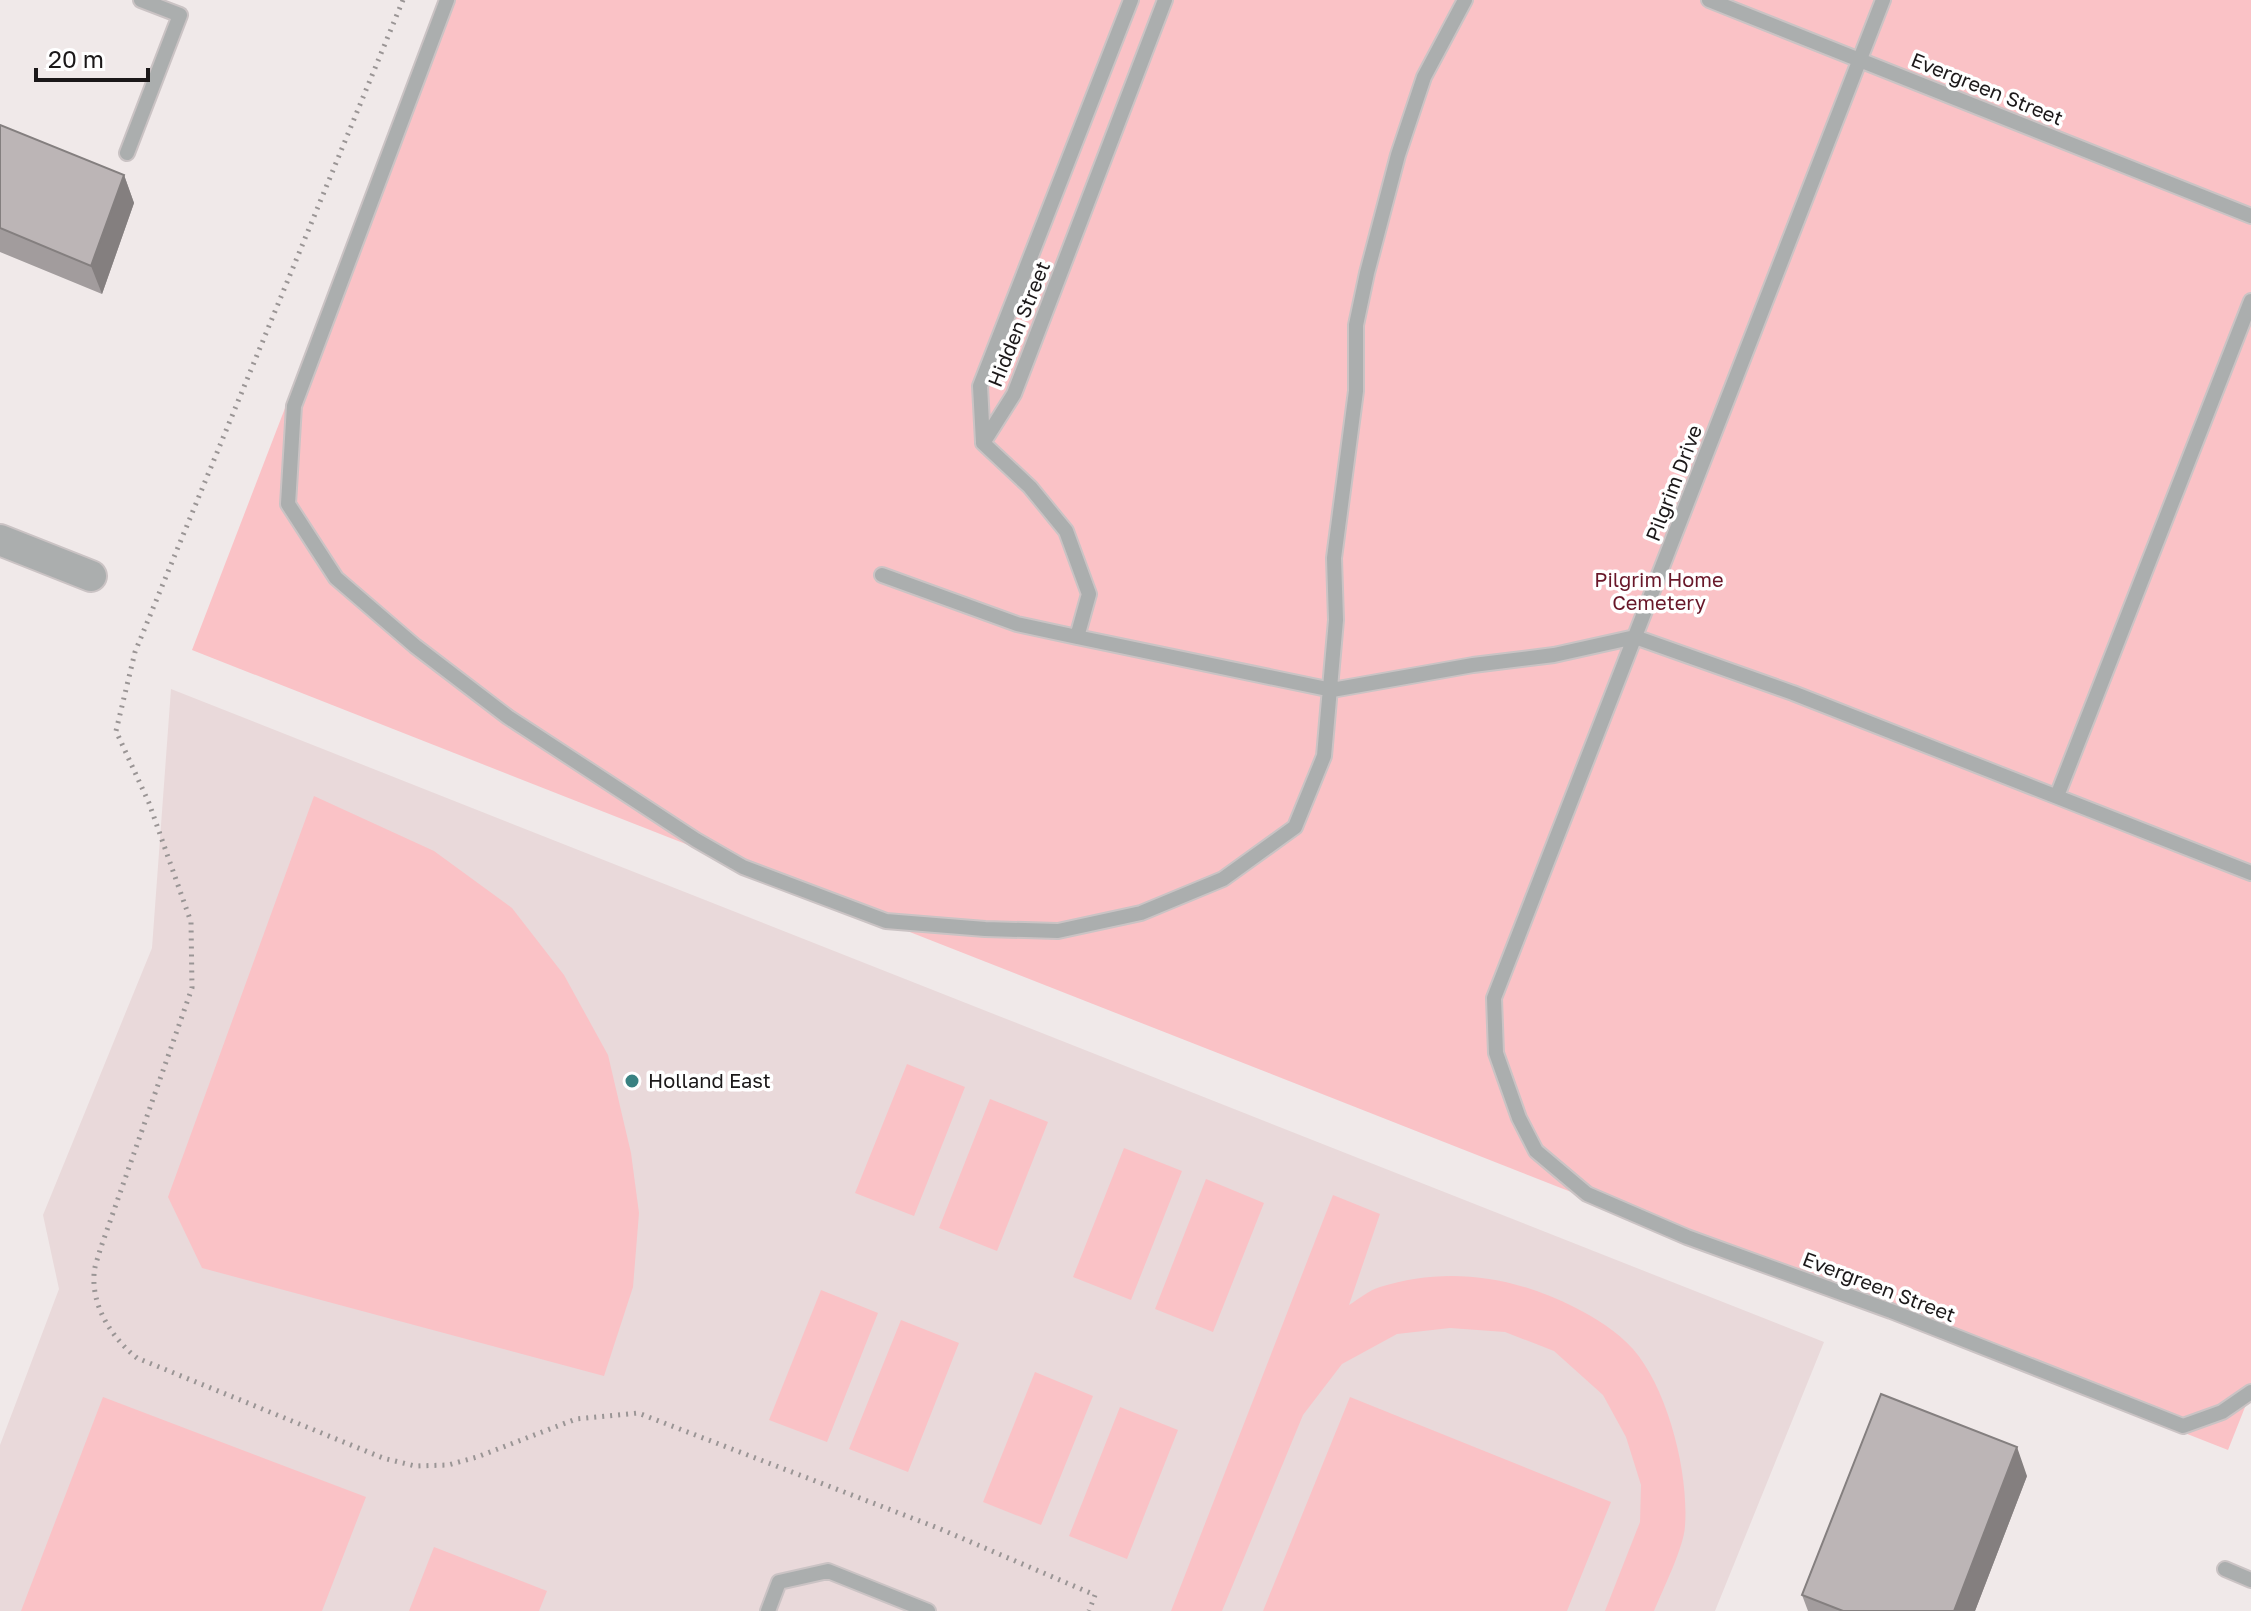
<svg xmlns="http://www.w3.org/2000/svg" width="2251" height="1611" viewBox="0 0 2251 1611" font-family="'Golos Text',sans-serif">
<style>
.built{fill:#e9d9da}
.green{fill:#fac2c6}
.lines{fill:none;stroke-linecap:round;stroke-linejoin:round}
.lane-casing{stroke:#cac3c4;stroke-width:18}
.street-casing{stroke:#cac3c4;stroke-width:34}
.path{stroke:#9a9595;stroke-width:5;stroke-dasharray:2 6;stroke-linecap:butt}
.lane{stroke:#abaeae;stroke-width:14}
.street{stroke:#abaeae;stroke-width:30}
.wall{fill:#a29c9d}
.shaded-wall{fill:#847f7f}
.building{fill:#bcb5b6;stroke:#847f7f;stroke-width:2}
.poi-dot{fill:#398181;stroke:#fff;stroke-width:3}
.labels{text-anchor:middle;stroke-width:7;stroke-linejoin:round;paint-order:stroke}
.street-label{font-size:20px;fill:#1b1819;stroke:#fff}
.park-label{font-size:20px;fill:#681729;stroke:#fff}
.poi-label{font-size:20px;fill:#1b1819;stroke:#fff;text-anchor:start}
</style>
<rect width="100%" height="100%" fill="#f0e9e9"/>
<!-- built -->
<path class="built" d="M171,689L1824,1342L1715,1611H0V1445L59,1289L43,1215L152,948Z"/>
<!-- green -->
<path class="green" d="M442,0H2251V1392L2228,1450L192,650Z
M314,796L434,851L512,908L564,975L608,1055L631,1153L639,1213L633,1287L604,1376L202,1268L168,1197Z
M907,1064L965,1087L914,1216L855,1193Z
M990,1099L1048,1122L997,1251L939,1228Z
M1124,1148L1182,1171L1131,1300L1073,1277Z
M1206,1179L1264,1203L1213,1332L1155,1309Z
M1333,1195L1380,1214L1349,1305C1359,1299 1369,1290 1380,1287C1446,1266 1513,1276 1574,1307C1594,1317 1617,1331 1633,1349C1668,1389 1689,1473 1685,1526C1684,1547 1663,1589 1654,1611H1605L1640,1522L1641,1485L1626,1437L1603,1395L1554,1351L1505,1332L1450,1328L1397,1334L1342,1364L1303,1415L1222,1611H1171Z
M821,1290L878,1313L827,1442L769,1420Z
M901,1320L959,1343L908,1472L849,1449Z
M1035,1372L1093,1396L1041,1525L983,1502Z
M103,1397L366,1497L322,1611H21Z
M1350,1397L1611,1502L1567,1611H1263Z
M1120,1407L1178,1430L1127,1559L1069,1536Z
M434,1547L547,1591L539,1611H409Z"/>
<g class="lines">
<!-- lane casing -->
<g class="lane-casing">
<path id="lane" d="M447,0L294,406L288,504L336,578L415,646L508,717L696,840L743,867L886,921L985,929L1058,931L1141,913L1223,879L1295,827L1324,756L1336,620L1334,558L1356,391V325L1367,273L1398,155L1424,77L1465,0
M1709,0L2251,216
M1883,0L1494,998L1496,1053L1519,1118L1536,1151L1587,1194L1687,1237L1891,1311L2183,1426L2222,1412L2251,1392
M127,153L180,15L141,0
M983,442L980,386L1131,0
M983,443L1030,487L1066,531L1089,594L1077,637L1332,690L1473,665L1554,655L1635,637L1793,693L2251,873
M983,443L1014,394L1165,0
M882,575L1017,624L1077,637
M2057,796L2251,301
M2225,1569L2251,1580
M768,1611L779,1582L828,1571L928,1611"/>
</g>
<!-- street casing -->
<g class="street-casing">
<path id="street" d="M0,540L91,576"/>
</g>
<!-- path -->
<path class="path" d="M403,0L135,652L116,731L149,803L191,922L192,988L100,1250C98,1258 94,1267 94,1275C92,1308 113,1339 137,1358L383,1458L415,1466L448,1465L477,1457L576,1419L638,1413L938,1528L1095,1595L1089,1611"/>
<!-- lane -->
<use href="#lane" class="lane"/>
<!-- street -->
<use href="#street" class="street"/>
</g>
<!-- wall -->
<path class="wall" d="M0,125L124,175L134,203L102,294L0,252Z
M2027,1476L1975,1611H1808L1802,1595Z"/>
<!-- shaded-wall -->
<path class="shaded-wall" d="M124,175L134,203L102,294L91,266Z
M2017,1447L2027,1476L1975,1611H1954Z"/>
<!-- building -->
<path class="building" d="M0,125L124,175L91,266L0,228Z
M1881,1394L2017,1447L1954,1611H1843L1802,1595Z"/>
<!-- markers -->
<circle class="poi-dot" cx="632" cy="1081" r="8"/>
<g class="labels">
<!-- street labels -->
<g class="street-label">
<text transform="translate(1987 89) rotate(22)" y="7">Evergreen Street</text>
<text transform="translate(1019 324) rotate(-68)" y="7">Hidden Street</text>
<text transform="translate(1674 483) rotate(-69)" y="7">Pilgrim Drive</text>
<text transform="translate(1879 1287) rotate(21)" y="7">Evergreen Street</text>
</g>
<!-- park labels -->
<g class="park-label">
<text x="1659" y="587">Pilgrim Home<tspan x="1659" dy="23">Cemetery</tspan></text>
</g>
<!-- poi labels -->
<g class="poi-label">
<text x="648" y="1088">Holland East</text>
</g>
</g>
<!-- scale -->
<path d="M36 68v12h112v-12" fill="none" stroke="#1b1819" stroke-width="4"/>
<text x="48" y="68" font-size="24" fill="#1b1819" stroke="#ffffff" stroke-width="6" paint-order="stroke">20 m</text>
</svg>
